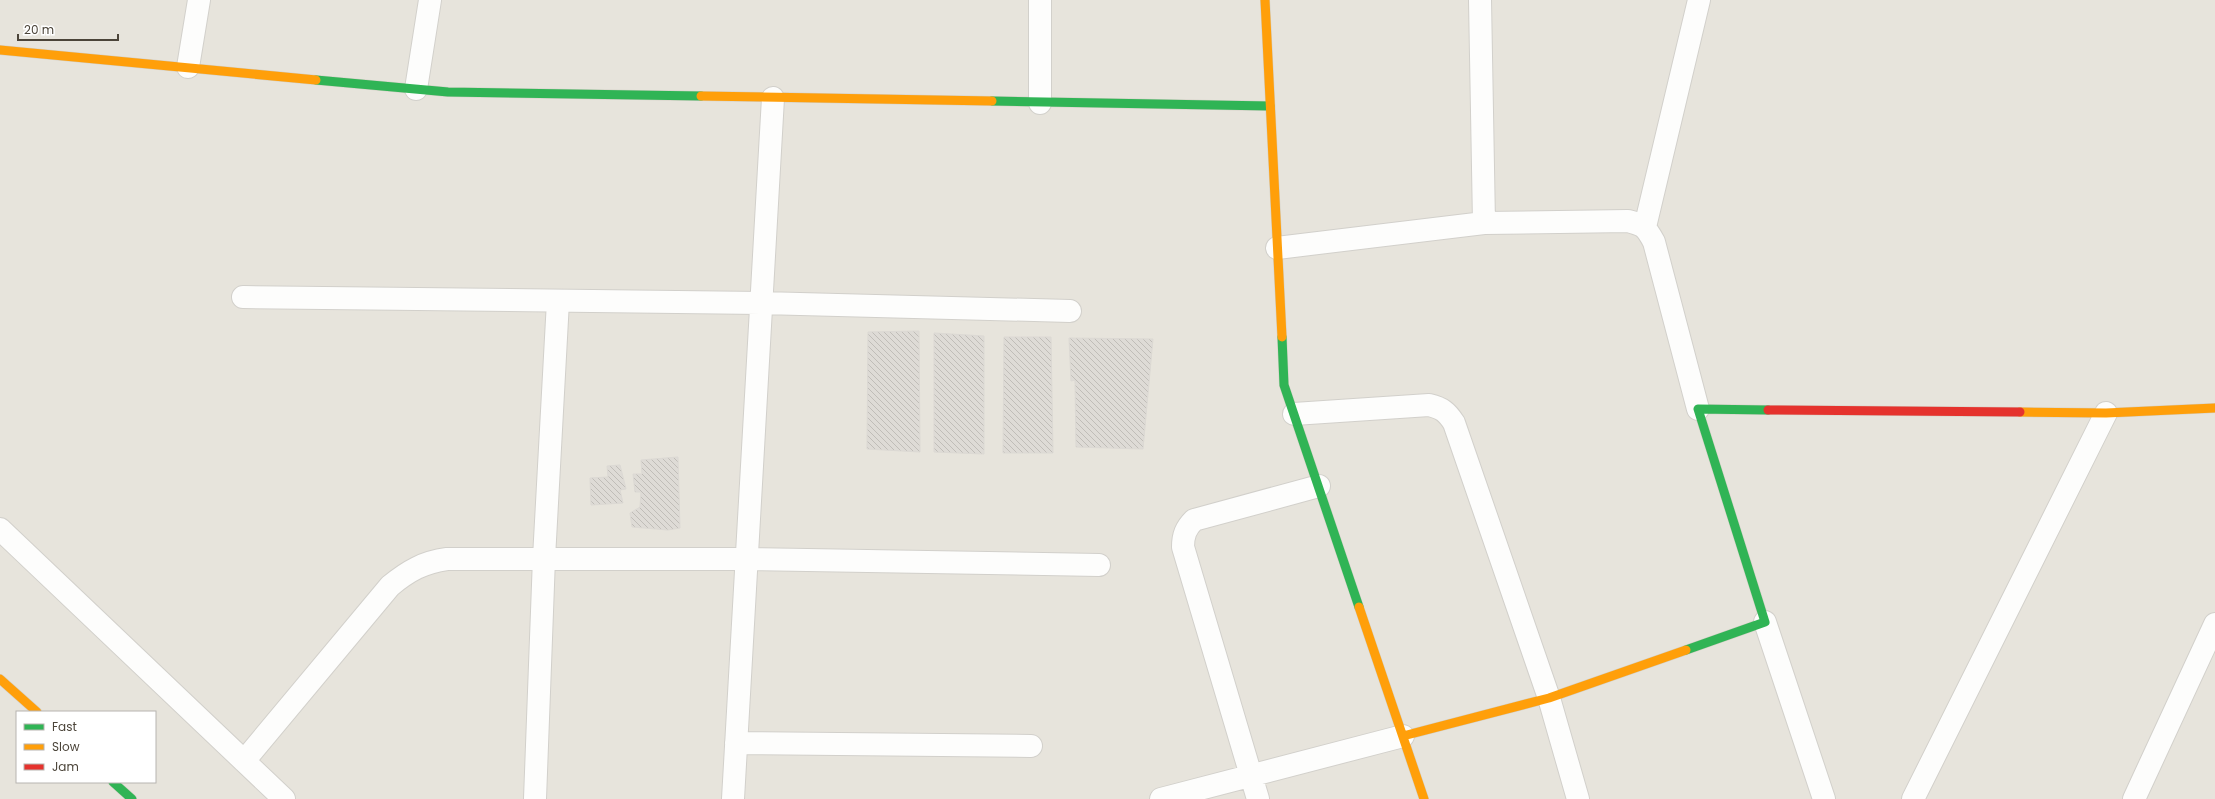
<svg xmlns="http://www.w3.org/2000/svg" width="2215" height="799" viewBox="0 0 2215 799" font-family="Poppins,sans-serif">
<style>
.residential{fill:#e7e4dc;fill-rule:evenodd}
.building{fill:url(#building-back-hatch);stroke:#dcd9d4}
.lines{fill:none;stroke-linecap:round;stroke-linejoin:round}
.street-casing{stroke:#d2d0cb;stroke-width:24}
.fast-casing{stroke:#d3cfc5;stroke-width:10}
.slow-casing{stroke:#d3cfc5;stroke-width:10}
.jam-casing{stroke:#d3cfc5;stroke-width:10}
.street{stroke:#fdfdfc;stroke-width:22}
.fast{stroke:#30b455;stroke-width:9}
.slow{stroke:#ff9f0a;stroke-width:9}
.jam{stroke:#e5322d;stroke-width:9}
</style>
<defs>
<pattern id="building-back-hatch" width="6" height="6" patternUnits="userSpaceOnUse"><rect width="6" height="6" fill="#dedbd6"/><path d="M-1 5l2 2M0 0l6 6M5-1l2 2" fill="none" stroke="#c0bdb8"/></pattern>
</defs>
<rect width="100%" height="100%" fill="#f4f2ee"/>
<!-- residential -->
<path class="residential" d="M0,0H2215V799H0ZM17,712H155V782H17Z"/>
<!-- building -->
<path class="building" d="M919,331L920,452L867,449L868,332Z
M934,333L984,336V454L934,452Z
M1004,337H1051L1053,453H1003Z
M1069,338L1153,339L1143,449L1076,447L1075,380L1071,381Z
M678,457L680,528L668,530L632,527L630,513L640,507L641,492H635L633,474H642L641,460Z
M620,465L626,489L620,490L623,503L591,505L590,478L608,477L607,466Z"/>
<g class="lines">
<!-- street casing -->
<g class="street-casing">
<path id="street" d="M1480,0L1484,223
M188,67L199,0
M416,89L430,0
M1040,103V0
M1645,227L1699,0
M1277,248L1484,223L1628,221C1644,225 1646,227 1654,242L1698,409
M243,297L761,303L1070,311
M1294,414L1429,405C1442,408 1447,412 1454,423L1549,698L1578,799
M0,529L284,799
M1765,622L1824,799
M736,743L1031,746
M244,761L390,586C408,571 424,562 447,559H747L1099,565
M535,799L544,558L558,301
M733,799L773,98
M1161,799L1403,736
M1258,799L1183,547C1183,535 1186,528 1194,520L1319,486
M1913,799L2106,413
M2134,799L2215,624"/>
</g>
<!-- fast casing -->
<g class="fast-casing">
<path id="fast" d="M316,80L448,92L701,96
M992,101L1270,106
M1282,337L1284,385L1359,607
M1686,650L1765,622L1698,409L1768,410
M113,782L132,799"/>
</g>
<!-- slow casing -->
<g class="slow-casing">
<path id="slow" d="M1265,0L1282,337
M0,50L316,80
M701,96L992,101
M2020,412L2106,413L2215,408
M1359,607L1424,799
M0,679L37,712
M1403,736L1549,698L1686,650"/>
</g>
<!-- jam casing -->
<g class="jam-casing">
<path id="jam" d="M1768,410L2020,412"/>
</g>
<!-- street -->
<use href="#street" class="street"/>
<!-- fast -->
<use href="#fast" class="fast"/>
<!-- slow -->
<use href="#slow" class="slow"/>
<!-- jam -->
<use href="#jam" class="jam"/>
</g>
<!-- legend -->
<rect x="16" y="711" width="140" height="72" fill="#ffffff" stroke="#b7b4b0"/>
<rect x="24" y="724" width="20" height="6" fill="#30b455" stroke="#b7b4b0"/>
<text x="52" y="731" font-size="12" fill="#4b4439">Fast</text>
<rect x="24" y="744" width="20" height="6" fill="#ff9f0a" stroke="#b7b4b0"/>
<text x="52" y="751" font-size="12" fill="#4b4439">Slow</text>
<rect x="24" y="764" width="20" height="6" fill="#e5322d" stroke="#b7b4b0"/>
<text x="52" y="771" font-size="12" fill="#4b4439">Jam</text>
<!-- scale -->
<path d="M18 34v6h100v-6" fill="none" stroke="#4b4439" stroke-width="2"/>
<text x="24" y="34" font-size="12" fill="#4b4439" stroke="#ffffff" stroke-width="3" paint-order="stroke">20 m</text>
</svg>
